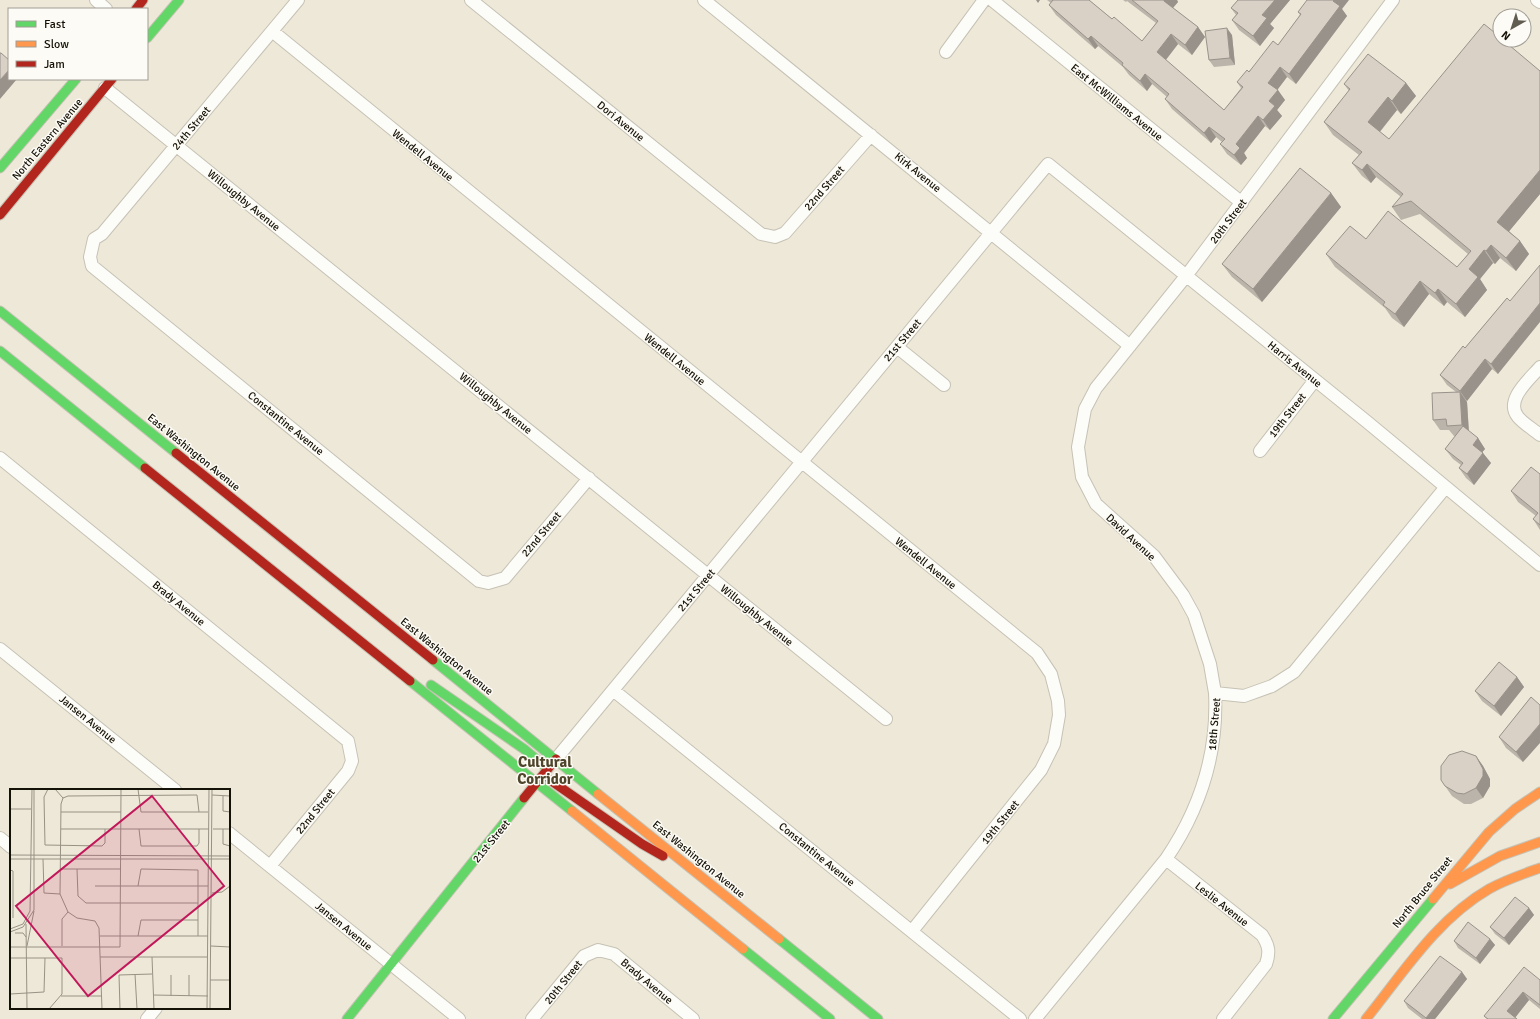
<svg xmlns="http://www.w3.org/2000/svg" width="1540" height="1019" viewBox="0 0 1540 1019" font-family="Signika,sans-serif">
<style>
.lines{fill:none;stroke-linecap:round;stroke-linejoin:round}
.street-casing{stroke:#c6c2b4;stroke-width:14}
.fast-casing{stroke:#c6c2b4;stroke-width:11}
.slow-casing{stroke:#c6c2b4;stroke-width:11}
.jam-casing{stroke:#c6c2b4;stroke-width:11}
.street{stroke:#fcfcf9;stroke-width:12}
.fast{stroke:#63d668;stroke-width:9}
.slow{stroke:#ff974d;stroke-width:9}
.jam{stroke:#b3261e;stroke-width:9}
.wall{fill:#bbb4aa}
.shaded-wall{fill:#98928b}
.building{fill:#d9d1c6;stroke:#98928b}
.labels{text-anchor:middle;stroke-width:3;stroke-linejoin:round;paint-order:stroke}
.street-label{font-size:11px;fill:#141106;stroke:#fdfbf5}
.district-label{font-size:15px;font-weight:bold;fill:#4e452a;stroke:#fdfbf5}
.inset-road{fill:none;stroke:#979284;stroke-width:1}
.view{fill:#c2185b;fill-opacity:0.15;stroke:#c2185b;stroke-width:2}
.inset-edge{fill:none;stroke:#141106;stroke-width:2}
</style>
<rect width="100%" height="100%" fill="#eee8d8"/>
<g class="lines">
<!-- street casing -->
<g class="street-casing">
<path id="street" d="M96,0L106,9
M298,0L102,234L94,239L90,257L92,266L479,581L488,583L505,578L589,478
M471,0L761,234L775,237L785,233L871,135
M704,0L1130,346
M992,0L1242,203
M1537,0L1540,2
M272,31L1037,653L1051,674L1058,701L1059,715L1054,744L1041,770L912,931
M946,52L984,0
M105,88L886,719
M897,347L944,385
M1540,367C1530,379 1504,400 1518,417C1524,424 1533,429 1540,435
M1260,451L1315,380
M0,458L348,741L352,761L348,771L270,866
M0,649L175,790
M613,690L1020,1019
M1215,693L1210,664L1194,615L1183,595L1154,556L1096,504L1082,477L1078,447L1085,409L1096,388L1186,276L1393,0
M556,759L1048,164L1366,421L1540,565
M229,833L459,1019
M0,838L11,847
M1166,859L1262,935C1269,946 1270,952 1266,964L1223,1019
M147,1019L156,1008
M532,1019L584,956L598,950L614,954L693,1019
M1035,1019L1166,859C1200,809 1218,753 1215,693L1244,696L1272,686L1294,672L1445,488"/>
</g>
<!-- fast casing -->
<g class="fast-casing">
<path id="fast" d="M147,38L179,0
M0,168L76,79
M0,311L176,453
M0,351L145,468
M433,660L598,794
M410,681L572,811
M431,685L524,749L548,769
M779,939L878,1019
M743,949L830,1019
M347,1019L524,798
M1333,1019L1433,899"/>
</g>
<!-- slow casing -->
<g class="slow-casing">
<path id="slow" d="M598,794L779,939
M572,811L743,949
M1450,884L1500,856L1540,842
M1433,899L1489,832L1515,809L1540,792
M1366,1019C1403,973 1437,919 1489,889C1505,880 1523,874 1540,868"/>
</g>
<!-- jam casing -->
<g class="jam-casing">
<path id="jam" d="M136,9L143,0
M0,215L112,79
M176,453L433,660
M145,468L410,681
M550,780L642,844L663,856
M524,798L556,759"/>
</g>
<!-- street -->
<use href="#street" class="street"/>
<!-- fast -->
<use href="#fast" class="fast"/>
<!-- slow -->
<use href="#slow" class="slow"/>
<!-- jam -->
<use href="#jam" class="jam"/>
</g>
<!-- wall -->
<path class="wall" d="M1047,0H1089L1112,19L1142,41L1156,23L1127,1L1126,2L1123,0H1177L1178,2L1173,8L1198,27L1205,37L1192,55L1178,44L1166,60L1224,110L1241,88L1237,82L1278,45L1300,15L1298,12L1342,9L1347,16L1296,84L1287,77L1277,90L1285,100L1277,110L1282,116L1270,130L1265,126L1244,153L1247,158L1241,165L1227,154L1220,144L1222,142L1216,137L1211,143L1172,109L1165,99L1167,97L1152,84L1147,91L1129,75L1123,67L1098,46L1095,49L1056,15L1049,5L1051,3Z
M1238,0H1290L1270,24L1274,28L1260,46L1239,30L1232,20L1236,15L1231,8Z
M1232,35L1235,65L1214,67L1209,60Z
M1406,83L1416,96L1401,114L1397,110L1380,132L1389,139L1540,194L1509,231L1520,241L1529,254L1516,271L1500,258L1495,264L1493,263L1480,279L1487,290L1465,317L1447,302L1444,306L1429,294L1404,327L1392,318L1385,308L1335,267L1326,254L1366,239L1457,267L1468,254L1420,214L1401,220L1392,207L1401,197L1376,177L1371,183L1362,176L1352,163L1359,155L1333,135L1324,122L1349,91L1344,84Z
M1331,193L1341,207L1262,302L1232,277L1222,264Z
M1507,298L1498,374L1492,369L1467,401L1465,399L1467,402L1469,431L1478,438L1485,449L1482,452L1491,463L1474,485L1466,478L1459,468L1461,465L1453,459L1445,449L1455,436H1454L1449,430H1440L1433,420L1456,392L1447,385L1440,375L1465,348Z
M1540,474V530L1533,519L1536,516L1518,502L1511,491Z
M1517,677L1524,687L1501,716L1482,701L1475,691Z
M1531,697L1523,762L1506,748L1499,737Z
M1476,756L1483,766L1490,779V786L1483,798L1471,804H1464L1452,796L1445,786Z
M1529,908L1534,915L1509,945L1495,934L1490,927Z
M1490,939L1495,945L1480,964L1458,948L1454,941Z
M1462,972L1467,979L1435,1019H1422L1408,1008L1404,1001Z
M1540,980V1009L1529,1000L1515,1018L1517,1019H1487L1484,1016Z"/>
<!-- shaded-wall -->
<path class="shaded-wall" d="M1036,0H1040L1038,3Z
M1164,0H1177L1178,2L1171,10L1164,1Z
M1275,0H1290L1270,24L1274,28L1260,46L1253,36L1262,15Z
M1334,0H1349L1342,9L1347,16L1296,84L1289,74Z
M1198,27L1205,37L1192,55L1185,45Z
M1227,28L1232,35L1235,65L1230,58Z
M1171,34L1178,44L1164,62L1157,52Z
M1091,36L1098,46L1095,49L1088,39Z
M1280,67L1287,77L1275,93L1268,83Z
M9,70V79H17L0,99V80Z
M1145,74L1152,84L1147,91L1140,81Z
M1406,83L1416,96L1401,114L1392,101Z
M1278,90L1285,100L1277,110L1282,116L1270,130L1263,120L1269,101Z
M1388,97L1397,110L1377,135L1368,122Z
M1258,116L1265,126L1244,153L1247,158L1241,165L1234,155L1236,144Z
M1209,127L1216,137L1211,143L1204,133Z
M1367,164L1376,177L1371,183L1362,170Z
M1540,170V194L1506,235L1497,222Z
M1331,193L1341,207L1262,302L1253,289Z
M1520,241L1529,254L1516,271L1506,258Z
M1491,245L1500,258L1495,264L1486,251Z
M1484,250L1493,263L1480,279L1487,290L1465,317L1456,304L1469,269Z
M1420,281L1429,294L1404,327L1395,314Z
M1438,289L1447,302L1444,306L1435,293Z
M1540,303V322L1498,374L1491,364Z
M1485,359L1492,369L1467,401L1460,391Z
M1460,392L1467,402L1469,435L1462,425Z
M1478,438L1485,449L1480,455L1473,445Z
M1483,453L1491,463L1474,485L1467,474Z
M1517,677L1524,687L1501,716L1494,706Z
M1540,724V743L1523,762L1516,752Z
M1476,756L1483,766L1490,779V786L1483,798L1476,788Z
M1529,908L1534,915L1509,945L1504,938Z
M1490,939L1495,945L1480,964L1476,958Z
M1462,972L1467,979L1435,1019H1426V1018Z
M1523,992L1529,1000L1514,1019L1507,1011Z"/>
<!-- building -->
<path class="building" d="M1052,0H1089L1112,19L1114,17L1142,41L1158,21L1132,0H1164V1L1198,27L1185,45L1171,34L1157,52L1224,110L1243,87L1237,82L1247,70L1249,72L1273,41L1278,45L1301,14L1298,12L1307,0H1334L1333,1L1340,6L1289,74L1280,67L1268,83L1278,90L1269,101L1275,106L1263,120L1258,116L1236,144L1240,148L1234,155L1220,144L1225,139L1209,127L1204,133L1165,99L1169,94L1145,74L1140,81L1122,65L1123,63L1091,36L1088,39L1049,5L1053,0Z
M1238,0H1275L1262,15L1267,18L1253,36L1232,20L1238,13L1231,8Z
M1484,24L1500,37V40H1503L1540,71V170L1497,222L1520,241L1506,258L1491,245L1486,251L1484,250L1469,269L1478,277L1456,304L1438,289L1435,293L1420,281L1395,314L1383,305L1385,302L1326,254L1350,226L1366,239L1388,211L1457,267L1471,251L1411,201L1392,207L1403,194L1367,164L1362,170L1352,163L1362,152L1324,122L1350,89L1344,84L1368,54L1406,83L1392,101L1388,97L1368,122L1389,139Z
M1227,28L1230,58L1209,60L1205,31Z
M0,53H1L9,60V70L0,80Z
M1300,168L1331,193L1253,289L1222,264Z
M1540,265V303L1491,364L1485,359L1460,391L1440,375L1463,346L1465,348L1507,298L1510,301Z
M1460,392L1462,425L1447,426L1446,419L1433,420L1432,393Z
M1463,426L1478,438L1473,445L1483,453L1467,474L1459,468L1463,463L1445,449Z
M1531,467L1540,474V525L1533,519L1538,513L1511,491Z
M1499,662L1517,677L1494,706L1475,691Z
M1531,697L1540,705V724L1516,752L1499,737Z
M1462,751L1476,756L1483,769V776L1476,788L1464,794L1457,793L1445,786L1441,780V766L1449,755Z
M1515,897L1529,908L1504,938L1490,927Z
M1468,922L1490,939L1476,958L1454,941Z
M1440,956L1462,972L1426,1018L1404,1001Z
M1524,967L1540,980V1005L1523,992L1507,1011L1517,1019H1488L1484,1016Z"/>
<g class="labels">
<!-- street labels -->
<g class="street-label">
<text transform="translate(1117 102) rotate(39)" y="4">East McWilliams Avenue</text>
<text transform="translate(621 121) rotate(39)" y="4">Dori Avenue</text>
<text transform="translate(191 128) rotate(-50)" y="4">24th Street</text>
<text transform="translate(47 139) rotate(-50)" y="4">North Eastern Avenue</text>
<text transform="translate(423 155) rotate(39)" y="4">Wendell Avenue</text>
<text transform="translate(918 172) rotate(39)" y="4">Kirk Avenue</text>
<text transform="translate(824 188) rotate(-49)" y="4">22nd Street</text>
<text transform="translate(244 200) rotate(39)" y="4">Willoughby Avenue</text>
<text transform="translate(1228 221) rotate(-53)" y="4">20th Street</text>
<text transform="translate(902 340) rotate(-50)" y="4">21st Street</text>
<text transform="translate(675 359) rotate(39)" y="4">Wendell Avenue</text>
<text transform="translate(1295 364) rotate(39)" y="4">Harris Avenue</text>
<text transform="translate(496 403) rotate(39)" y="4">Willoughby Avenue</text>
<text transform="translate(1287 415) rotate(-52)" y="4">19th Street</text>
<text transform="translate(286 423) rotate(39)" y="4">Constantine Avenue</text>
<text transform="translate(194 452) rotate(39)" y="4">East Washington Avenue</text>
<text transform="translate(541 534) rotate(-50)" y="4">22nd Street</text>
<text transform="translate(1131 537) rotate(43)" y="4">David Avenue</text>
<text transform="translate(926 563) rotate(39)" y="4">Wendell Avenue</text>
<text transform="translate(696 590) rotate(-50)" y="4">21st Street</text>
<text transform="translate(179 603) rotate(39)" y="4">Brady Avenue</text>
<text transform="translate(757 615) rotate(39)" y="4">Willoughby Avenue</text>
<text transform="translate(447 656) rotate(39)" y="4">East Washington Avenue</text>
<text transform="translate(88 719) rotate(39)" y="4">Jansen Avenue</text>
<text transform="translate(1214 724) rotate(-85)" y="4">18th Street</text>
<text transform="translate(315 811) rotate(-51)" y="4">22nd Street</text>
<text transform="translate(1000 822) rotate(-51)" y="4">19th Street</text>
<text transform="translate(491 841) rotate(-51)" y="4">21st Street</text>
<text transform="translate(817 854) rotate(39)" y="4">Constantine Avenue</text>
<text transform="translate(699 859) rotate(39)" y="4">East Washington Avenue</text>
<text transform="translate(1422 892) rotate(-51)" y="4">North Bruce Street</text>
<text transform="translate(1222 904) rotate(38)" y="4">Leslie Avenue</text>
<text transform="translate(344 926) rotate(39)" y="4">Jansen Avenue</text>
<text transform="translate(647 981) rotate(40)" y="4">Brady Avenue</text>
<text transform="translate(563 982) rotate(-51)" y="4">20th Street</text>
</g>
<!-- district labels -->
<g class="district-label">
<text x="545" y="767">Cultural<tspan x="545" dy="17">Corridor</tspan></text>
</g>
</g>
<!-- overview -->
<g transform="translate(10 789)">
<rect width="220" height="220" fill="#eee8d8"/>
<path class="inset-road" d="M38,0L34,8L35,56L92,57L95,54V40M45,0L53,9M128,0L131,23H198M202,6L220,7M213,7V22L220,23M53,9L58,7L187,6L189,23M0,20H21M51,23H111M51,40H199M129,40L131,57H187L189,54V40M203,40H220M213,40V55L220,57M0,66L220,67M0,70H220M33,70L34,104L50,105M50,80H111M67,80L68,107L76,114H188M0,81L3,82V129M85,97H198M128,97L131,80L188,81V147M202,104L212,103L220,97M58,123L67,129L85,132L89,139L92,220M16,135L17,220M0,140L13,135L20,122L22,0M0,143L13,138L24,121V0M5,144H13L16,148M90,147H198M128,147L131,131H188M17,157L24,122M52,157V130L58,123L50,105L51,15L53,9M201,157L220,158M0,158H110L111,0M90,168H197M142,168L144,220M0,169H52V205L39,220M125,185L127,220M161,186V207M179,186V207M200,191H220M0,205L34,203L35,169M143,206L198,207M51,207H92M110,220L109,186L142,185M197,220L199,0M200,220L202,0"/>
<path class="view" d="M142,7L214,97L78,207L6,117Z"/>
<rect width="220" height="220" class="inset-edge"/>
</g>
<!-- legend -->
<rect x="8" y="8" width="140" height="72" fill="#fdfbf5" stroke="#a09d95"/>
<rect x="16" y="21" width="20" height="6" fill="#63d668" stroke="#a09d95"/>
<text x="44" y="28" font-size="12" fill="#141106">Fast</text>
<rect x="16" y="41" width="20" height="6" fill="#ff974d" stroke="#a09d95"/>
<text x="44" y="48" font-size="12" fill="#141106">Slow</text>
<rect x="16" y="61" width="20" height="6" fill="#b3261e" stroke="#a09d95"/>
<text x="44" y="68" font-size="12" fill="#141106">Jam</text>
<!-- north arrow -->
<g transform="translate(1512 28) rotate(219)"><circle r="19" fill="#fdfbf5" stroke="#a09d95"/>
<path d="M0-3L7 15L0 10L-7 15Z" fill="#605c50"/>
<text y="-6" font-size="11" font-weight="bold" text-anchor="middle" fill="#141106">N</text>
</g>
</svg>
